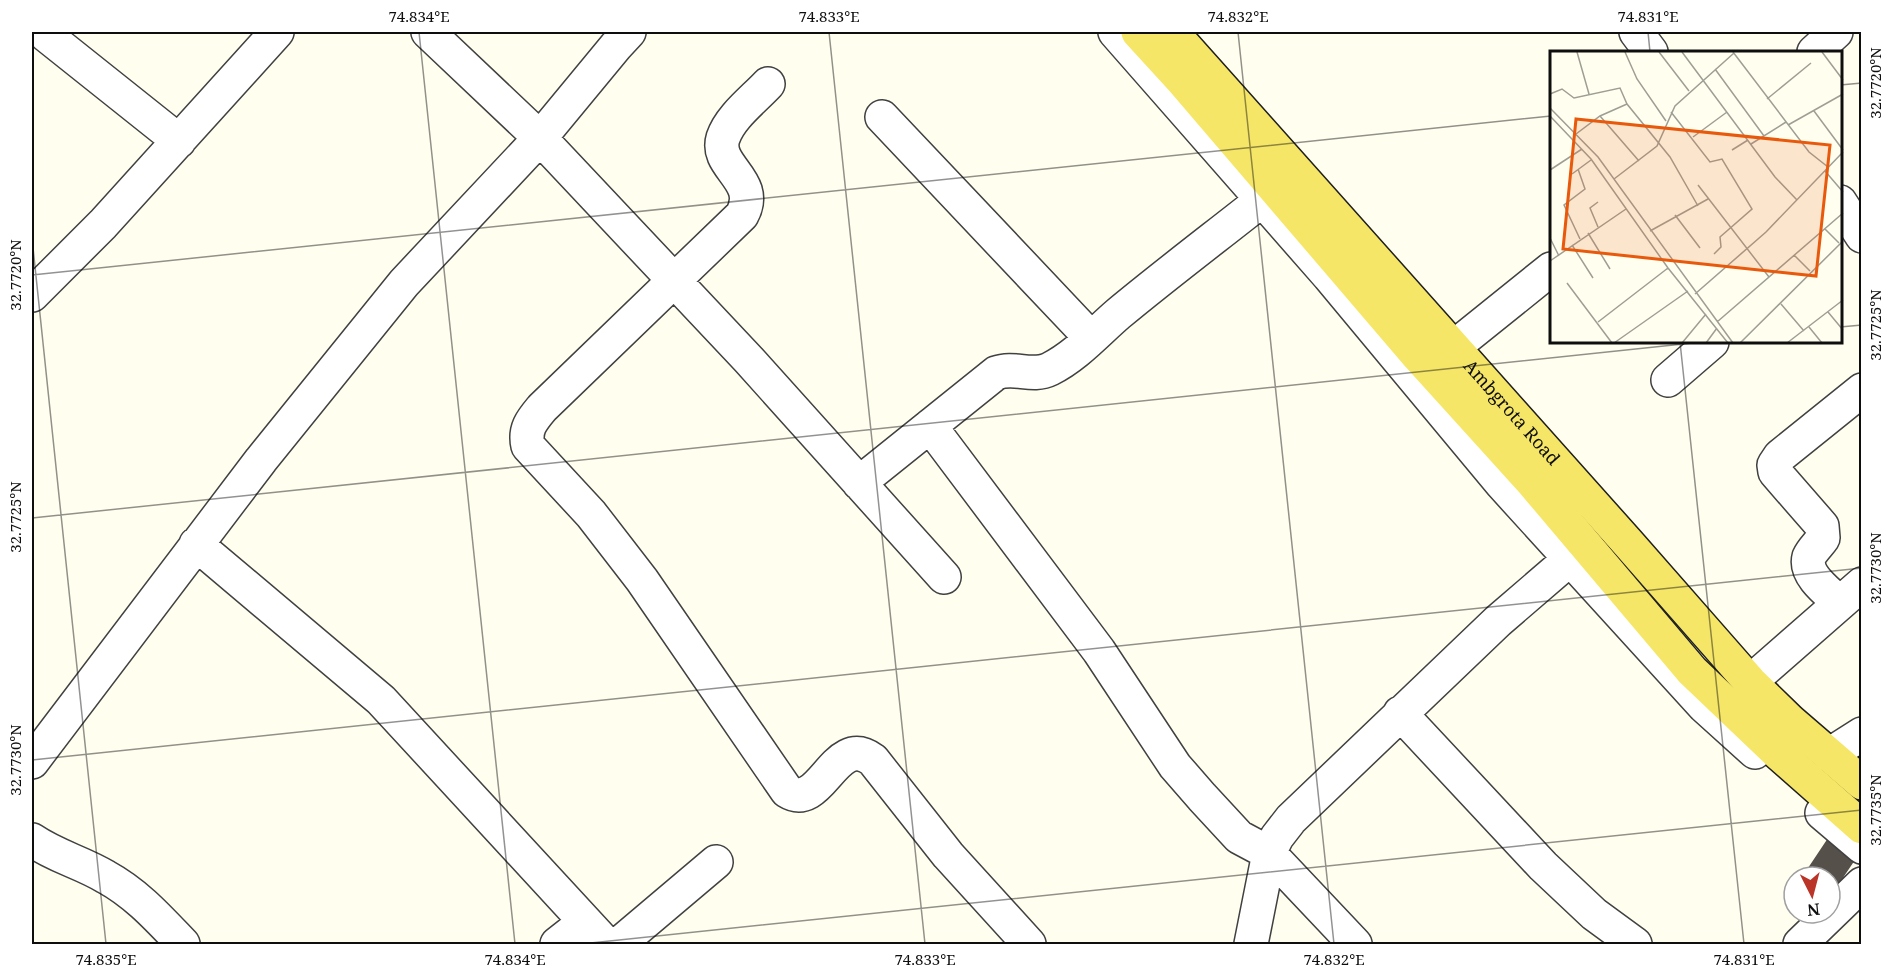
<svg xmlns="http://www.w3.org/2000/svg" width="1893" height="976" viewBox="0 0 1893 976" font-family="'Noto Serif',serif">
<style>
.building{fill:#56504a}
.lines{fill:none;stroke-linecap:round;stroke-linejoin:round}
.minor-casing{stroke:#414141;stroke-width:36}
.primary-casing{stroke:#1f1f1f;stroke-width:36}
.minor{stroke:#fff;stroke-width:33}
.primary{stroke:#f6e667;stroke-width:33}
.ticks{fill:none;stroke:#0e0e0e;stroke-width:1.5;stroke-opacity:0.45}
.labels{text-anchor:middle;stroke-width:6;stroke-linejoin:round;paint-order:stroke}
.street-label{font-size:18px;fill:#0e0e0e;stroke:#fff}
.inset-road{fill:none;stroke:#9f9e95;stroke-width:1.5}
.view{fill:#e8590c;fill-opacity:0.15;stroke:#e8590c;stroke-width:3}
.inset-edge{fill:none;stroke:#0e0e0e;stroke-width:3}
.neatline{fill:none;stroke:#0e0e0e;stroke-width:2}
.ticks-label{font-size:15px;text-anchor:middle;fill:#0e0e0e}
</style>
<rect width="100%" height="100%" fill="#fffeef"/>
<!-- building -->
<path class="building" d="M1828,838L1857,857L1830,897V877H1802Z
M1794,889V909L1785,902Z"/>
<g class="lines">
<!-- minor casing -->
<g class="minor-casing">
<path id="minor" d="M428,32L540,138L749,360L944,577
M1115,32L1329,276L1502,484L1704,706L1755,752
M1636,32L1651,52
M46,35L179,141
M1814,52L1836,32
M768,84C753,100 730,117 723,138C714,167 761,180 742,215L542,408C532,420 524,429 528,446L591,514L642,580L787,791C822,813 834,731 873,760L948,855L1029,944
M882,117L1091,338
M1840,202L1862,236
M32,295L103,224L277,32
M1454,347L1551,269
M1668,380L1712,342
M930,426L1099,651L1175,766L1202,797L1239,837L1269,853L1355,944
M859,483L996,373C1015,366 1032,378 1050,369C1076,356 1096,333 1118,314C1165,275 1214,238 1262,200
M196,544L381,700L606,944
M1840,603C1829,593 1804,575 1809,557C1812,550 1819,544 1823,538L1822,526L1775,472L1774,465L1780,456L1862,390
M1750,682L1862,584
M1400,713L1543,866L1594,914L1635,944
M1829,755L1862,734
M32,762L261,460L404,283L540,138L616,46L629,32
M1822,813L1862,847
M32,840C57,857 81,862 106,877C137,894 159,919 183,944
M557,944L585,922
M619,944L716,862
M1251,944L1269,853L1277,837L1291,819L1498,621L1570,559
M1800,944L1862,884"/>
</g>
<!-- primary casing -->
<g class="primary-casing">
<g id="primary">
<path d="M1138,32L1181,79L1418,356L1533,483L1692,671L1778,753L1862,827"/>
<path id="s1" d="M1172,32L1628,543L1750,682L1790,721L1862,783"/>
</g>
</g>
<!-- minor -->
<use href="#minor" class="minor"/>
<!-- primary -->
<use href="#primary" class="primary"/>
</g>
<!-- ticks -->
<path class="ticks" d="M419,32L515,944M829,32L925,944M1238,32L1334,944M1648,32L1650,52M32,33L45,32M1840,85L1862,83M32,238L106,944M32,275L1551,116M1840,327L1862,325M1680,342L1744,944M32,518L1702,342M32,760L1862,568M581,944L1862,810"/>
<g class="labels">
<!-- street labels -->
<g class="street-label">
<text dy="6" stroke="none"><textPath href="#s1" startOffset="510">Ambgrota Road</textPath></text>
</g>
</g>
<!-- overview -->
<g transform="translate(1550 51)">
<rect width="292" height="292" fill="#fffeef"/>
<path class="inset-road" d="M27,1L39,43M75,1L87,28L116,70M109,1L139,40M132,1L225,126L247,149M183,1L259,101L278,116M272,1L293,29M165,18L214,85M0,43L12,38L24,47L70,37L77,53L120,106L148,155M217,48L261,12M0,57L48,106L183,292M264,60L293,99M121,61L160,111L172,108L202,158L170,186L171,196L164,203M0,65L41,108L118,217L178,292M50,65L89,110M238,74L293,43M26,83L50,65L77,53M143,86L177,61M201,93L236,71M182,99L198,89M28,118L35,138L14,154L30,188M0,119L32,98M275,120L293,141M22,123L41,109M64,128L107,95L125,55L184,2M148,134L219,226M48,151L40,157L48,176M125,164L150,197M275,178L289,192M100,180L158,148M38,182L60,218M0,187L9,205M22,194L43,227M244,204L260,220M0,210L76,158M17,232L62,292M145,243L216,181L293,101M231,253L254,280M278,261L293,279M48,271L118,217M167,271L293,162M259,276L272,292M64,292L138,240M132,292L156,263M156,292L167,277M190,292L293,190M237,292L293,249"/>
<path class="view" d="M26,68L280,94L266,225L13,198Z"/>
<rect width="292" height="292" class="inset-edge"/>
</g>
<!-- border -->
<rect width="1893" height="976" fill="none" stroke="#ffffff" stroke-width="66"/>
<!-- north arrow -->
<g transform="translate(1812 895) rotate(174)"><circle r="28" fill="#ffffff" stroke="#9f9f9f" stroke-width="1.5"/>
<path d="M0-4.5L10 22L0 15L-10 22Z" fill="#bb3428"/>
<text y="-9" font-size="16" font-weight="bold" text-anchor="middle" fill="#0e0e0e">N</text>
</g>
<rect x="33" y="33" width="1827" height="910" class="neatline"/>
<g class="ticks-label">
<text x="419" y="22">74.834°E</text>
<text x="829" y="22">74.833°E</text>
<text x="1238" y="22">74.832°E</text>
<text x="1648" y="22">74.831°E</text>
<text transform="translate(1876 83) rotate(-90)" y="5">32.7720°N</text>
<text transform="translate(16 275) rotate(-90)" y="5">32.7720°N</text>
<text transform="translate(1876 325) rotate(-90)" y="5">32.7725°N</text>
<text transform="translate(16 517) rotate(-90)" y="5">32.7725°N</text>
<text transform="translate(1876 568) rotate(-90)" y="5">32.7730°N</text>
<text transform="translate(16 760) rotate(-90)" y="5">32.7730°N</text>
<text transform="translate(1876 810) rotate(-90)" y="5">32.7735°N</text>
<text x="106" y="965">74.835°E</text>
<text x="515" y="965">74.834°E</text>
<text x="925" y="965">74.833°E</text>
<text x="1334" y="965">74.832°E</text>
<text x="1744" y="965">74.831°E</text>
</g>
</svg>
